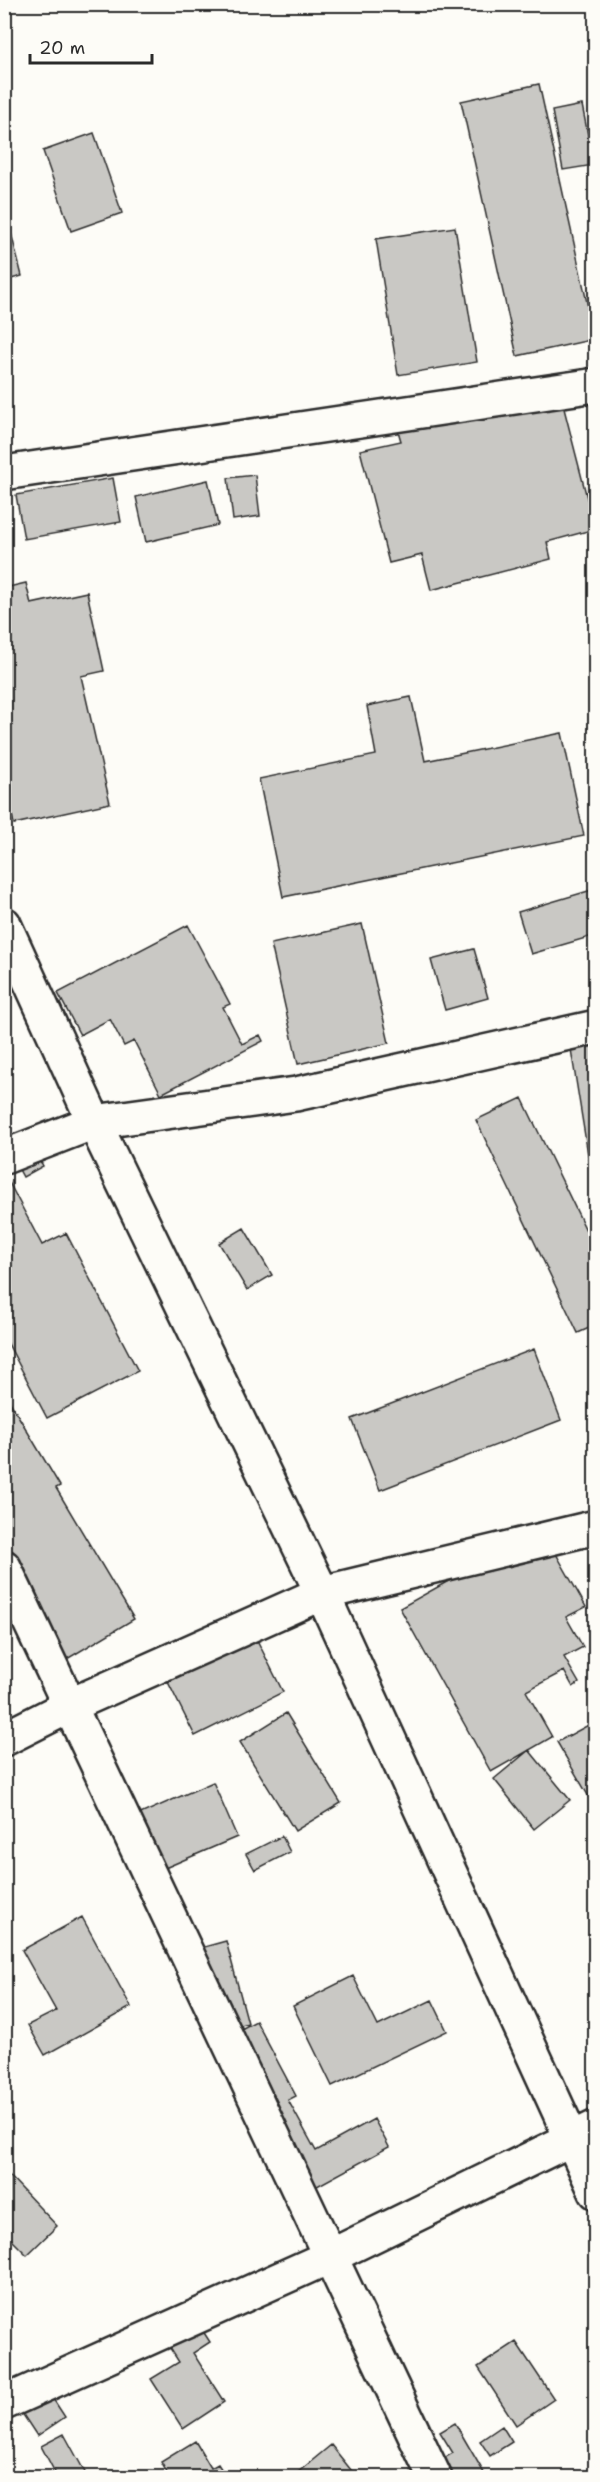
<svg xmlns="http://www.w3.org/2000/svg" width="600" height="2482" viewBox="0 0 600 2482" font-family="'Shantell Sans',sans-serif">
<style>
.building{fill:#c9c8c4;stroke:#2b2b2b;stroke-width:1.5}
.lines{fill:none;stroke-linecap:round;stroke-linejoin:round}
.minor-casing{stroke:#2b2b2b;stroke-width:38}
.minor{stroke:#fdfcf7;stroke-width:33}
</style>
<rect width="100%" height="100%" fill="#fdfcf7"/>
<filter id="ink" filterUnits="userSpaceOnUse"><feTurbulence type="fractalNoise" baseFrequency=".0167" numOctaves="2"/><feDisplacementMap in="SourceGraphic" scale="12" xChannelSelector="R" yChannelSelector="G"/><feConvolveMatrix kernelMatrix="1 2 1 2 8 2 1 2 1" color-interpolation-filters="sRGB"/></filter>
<g filter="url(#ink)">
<!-- building -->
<path class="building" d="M539,84L595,339L517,356L461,101Z
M582,105L594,165L563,170L552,111Z
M94,133L122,213L71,231L43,151Z
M4,217H7L22,276L4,281Z
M455,227L477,362L398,375L376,239Z
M559,389L595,529L547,542L551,559L431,590L422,555L389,563L360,450L401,441L398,431Z
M255,475L260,516L233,520L228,478Z
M113,478L121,522L24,539L16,495Z
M208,480L218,525L146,542L136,497Z
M26,583L31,604L87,592L104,671L81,676L110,803L14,824L4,781V588Z
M411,697L425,761L562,733L584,836L283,897L259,779L376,755L367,706Z
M595,889L596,935L531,954L518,912Z
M362,924L389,1043L298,1064L271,944Z
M188,925L230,1004L223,1007L242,1044L260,1035L263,1041L161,1094L134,1041L124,1046L110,1019L80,1035L58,993Z
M474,949L488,998L445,1010L431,960Z
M596,1039V1166L590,1167L570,1043Z
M522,1098L596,1251V1325L578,1333L476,1120Z
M28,1137L43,1166L23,1177L7,1147Z
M4,1173L42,1245L66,1233L138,1371L47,1418L4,1336Z
M244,1228L272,1275L247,1290L219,1243Z
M534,1349L561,1420L380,1490L352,1419Z
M4,1392L60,1486L56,1488L134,1619L57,1665L4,1577Z
M542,1529L586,1607L566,1617L583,1647L564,1657L579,1683L573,1687L564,1671L526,1691L552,1737L491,1772L400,1608Z
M256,1638L283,1692L195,1736L168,1682Z
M286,1713L341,1803L295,1831L240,1742Z
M594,1722L596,1725V1809L557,1742Z
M529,1750L570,1800L534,1829L494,1779Z
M213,1782L237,1837L165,1868L197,1941L122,1822Z
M282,1836L290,1852L255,1870L246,1854Z
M82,1917L131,2007L45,2055L28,2025L56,2011L22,1950Z
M226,1941L248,2023L220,2031L197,1949Z
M353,1976L378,2026L432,2000L447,2031L332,2086L293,2006Z
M256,2021L296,2096L288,2100L316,2151L374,2119L389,2147L308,2191L224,2038Z
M5,2171L57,2226L27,2255L4,2232Z
M190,2311L210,2342L193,2353L224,2402L183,2429L151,2379L179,2362L159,2331Z
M516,2342L554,2399L516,2425L478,2367Z
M44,2385L65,2417L37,2436L16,2404Z
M455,2423L487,2478H434L428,2467L453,2453L440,2432Z
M502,2426L512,2442L490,2456L480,2441Z
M64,2434L87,2476L85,2478H58L41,2446Z
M195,2441L211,2468L218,2464L227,2478H170L161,2462Z
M331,2445L355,2475L352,2478H291Z"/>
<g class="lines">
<!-- minor casing -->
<g class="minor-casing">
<path id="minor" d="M4,473L596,385
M4,924L94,1122L322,1593L596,2192
M4,1157L94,1122L296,1094L596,1027
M4,1567L435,2478
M4,1739L71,1705L322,1593L596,1527
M4,2403L331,2256L596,2127"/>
</g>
<!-- minor -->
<use href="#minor" class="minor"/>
</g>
</g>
<!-- margin -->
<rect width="600" height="2482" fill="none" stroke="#fdfcf7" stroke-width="24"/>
<rect x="12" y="12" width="576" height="2458" fill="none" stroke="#2b2b2b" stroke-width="2" filter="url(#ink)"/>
<!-- scale -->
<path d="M30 54v9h122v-9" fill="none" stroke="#2b2b2b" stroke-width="3"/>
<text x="39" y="54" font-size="18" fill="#2b2b2b" stroke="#fdfcf7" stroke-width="4.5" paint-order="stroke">20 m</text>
</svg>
